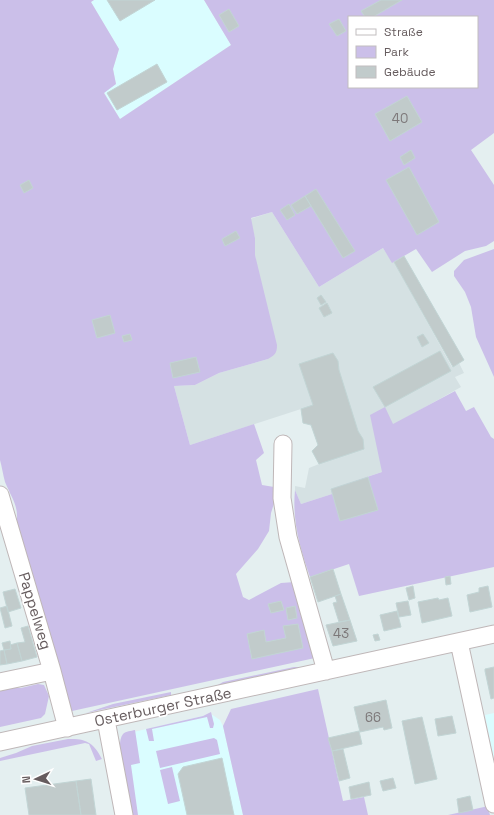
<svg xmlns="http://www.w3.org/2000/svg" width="494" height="815" viewBox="0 0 494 815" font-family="'Space Grotesk',sans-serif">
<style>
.commercial{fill:#dafdff}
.education{fill:#d5e1e3}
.green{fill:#cbbfe9;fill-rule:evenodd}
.building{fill:#c1cbcb;stroke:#c2d5d5}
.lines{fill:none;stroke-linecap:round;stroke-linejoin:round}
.minor-casing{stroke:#bfb7b8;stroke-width:19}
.minor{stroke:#fff;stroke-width:17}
.labels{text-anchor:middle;stroke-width:3.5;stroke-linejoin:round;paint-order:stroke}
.number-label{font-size:13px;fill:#7d7879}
.street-label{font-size:15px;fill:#665c5e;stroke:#fff}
</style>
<rect width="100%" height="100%" fill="#e4eff0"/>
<!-- commercial -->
<path class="commercial" d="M94,0H204L231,45L120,119L104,92L116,84L113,69L119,49L91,2Z
M494,713V760L485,715Z
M211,714L220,720L223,726L243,815H132L125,734Z"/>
<!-- education -->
<path class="education" d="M272,212L319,287L383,248L392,262H394L452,367L459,363L464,373L455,377L461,387L393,425L382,472L331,489L332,494L301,504L295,490V486L305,488L309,468L319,464L312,451L318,445L311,425L303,423L301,409L190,445L174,386L195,385L219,373L268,359L255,255V238L250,219Z"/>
<!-- green -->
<path class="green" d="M0,0H94L91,2L119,49L113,69L116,84L104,93L120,119L231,45L204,0H494V133L471,150L494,185V241L486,246L465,251L432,272L416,249L392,263L383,248L319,287L272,212L251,218L255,238V255L277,345C277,353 275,355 268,359L219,373L195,385L174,386L190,445L254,424L264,453L256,460L262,485L274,487L276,497L271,513L269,531L258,549L236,574L243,597L249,600L281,583L295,582L315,658L72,711L71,709L16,526C20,507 12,499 5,482C3,475 2,467 0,460ZM349,17H477V87H349Z
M494,249V377L476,337L471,307L465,292L454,276V271L464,260Z
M455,391L466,411L474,407L491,437L494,439V567L359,596L349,564L310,577C300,548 292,521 295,490L301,504L332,494L331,489L382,472L370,415L385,407L393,424Z
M294,667H303L211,689L223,682Z
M38,684L44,685L49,696L45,714L41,718L0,727V688H21Z
M318,689L343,801L364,797L368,815H243L223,726L231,709Z
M171,692V695L86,713L113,704Z
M211,712L214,724L213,728H210L207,717L152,729L154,741H149L146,729L203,716Z
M135,730L140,763L131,765L138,815H132C129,799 113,746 123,734C126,731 131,731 135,730Z
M214,738L217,740L220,754L160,768L156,751Z
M68,739C86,738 94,743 102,759L96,761L89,744L85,743L0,761V758L16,753L32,746Z
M172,767L180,801L168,804L160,770Z
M487,806L490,815H448L484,807Z"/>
<!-- building -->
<path class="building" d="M107,0H155L120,21Z
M381,0H402L373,17H365L361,11Z
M229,9L239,26L229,32L219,15Z
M339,19L346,31L337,36L329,24Z
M157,64L167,82L117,110L107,93Z
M407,96L422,122L390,141L375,114Z
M411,150L415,158L404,165L400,157Z
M409,167L439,222L417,235L386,180Z
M29,180L33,188L24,193L20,185Z
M316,189L355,251L343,258L305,196Z
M305,196L311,206L297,214L291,205Z
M289,204L295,215L287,220L280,210Z
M236,231L240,238L225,246L222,239Z
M404,256L464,360L453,367L394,262Z
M321,295L326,302L321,305L317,298Z
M327,303L332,313L324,317L319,308Z
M110,315L115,333L97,338L92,320Z
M130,334L132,340L124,342L122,336Z
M423,334L429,343L422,347L417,337Z
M440,351L451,371L385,407L373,387Z
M333,353L338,361L339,370L358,431L363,439L364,449L319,464L312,451L318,445L311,425L303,423L301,409L313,405L299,364Z
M196,357L200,372L173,378L170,363Z
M368,477L378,510L340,521L331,489Z
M333,569L341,594L318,602L310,577Z
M450,576L451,584L446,585L445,577Z
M413,586L415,598L409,600L406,588Z
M488,586L492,607L470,612L467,595L479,592V588Z
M15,589L21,608L8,612L3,592Z
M341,594L350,620L339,622L333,603L337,602L335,596Z
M438,598L439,600L448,598L452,616L422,623L418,602Z
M281,601L284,610L271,613L268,604Z
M408,601L411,615L399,617L396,603Z
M7,606L12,626L5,628L0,608Z
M295,606L297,618L288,620L286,608Z
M397,611L401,627L384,631L380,615Z
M350,620L357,641L333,646L326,625Z
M298,624L303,648L252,659L247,634L264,630L266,642L286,638L283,626Z
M28,626L37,657L22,661L17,643L25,642L21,628Z
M378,634L380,640L375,641L373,635Z
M10,641L11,649L4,650L2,643Z
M17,643L22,661L7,664L4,650L11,649L10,645Z
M4,650L7,664L0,665V651Z
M494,667V698L491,699L485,671V669Z
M386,700L392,728L384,730L383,727L360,732L354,707Z
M452,716L456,733L438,736L435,719Z
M422,717L437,779L415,784L402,721Z
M359,731L362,744L332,751L328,738Z
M343,749L350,778L339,781L332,751Z
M222,758L234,815H187L178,774L183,767Z
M393,778L396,788L383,791L380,781Z
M91,779L96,815H81L76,781Z
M76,781L81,815H29L25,788Z
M369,782L371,795L351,799L349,787Z
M470,796L473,810L459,813L457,799Z"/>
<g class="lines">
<!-- minor casing -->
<g class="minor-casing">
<path id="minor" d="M283,444L282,498L288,537L326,671
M0,495L52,671L67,728
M459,642L494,804
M0,682L52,671
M106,720L124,815
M0,742L494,634"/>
</g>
<!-- minor -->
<use href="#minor" class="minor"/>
</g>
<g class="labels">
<!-- number labels -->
<g class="number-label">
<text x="400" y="123">40</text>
<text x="341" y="638">43</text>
<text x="373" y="722">66</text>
</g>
<!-- street labels -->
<g class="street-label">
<text transform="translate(35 611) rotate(73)" y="5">Pappelweg</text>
<text transform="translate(163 707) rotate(-12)" y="5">Osterburger Straße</text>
</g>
</g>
<!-- legend -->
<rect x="348" y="16" width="130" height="72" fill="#ffffff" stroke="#c2bebf"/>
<rect x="356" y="29" width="20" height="6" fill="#ffffff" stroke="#c2bebf"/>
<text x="384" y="36" font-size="12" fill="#665c5e">Straße</text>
<rect x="356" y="46" width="20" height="12" fill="#cbbfe9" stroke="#c2bebf"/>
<text x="384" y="56" font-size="12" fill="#665c5e">Park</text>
<rect x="356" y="66" width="20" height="12" fill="#c1cbcb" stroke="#c2bebf"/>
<text x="384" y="76" font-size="12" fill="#665c5e">Gebäude</text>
<!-- north arrow -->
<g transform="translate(36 779) rotate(266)" stroke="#ffffff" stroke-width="3" paint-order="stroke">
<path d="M0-3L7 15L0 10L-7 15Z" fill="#665c5e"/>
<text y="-6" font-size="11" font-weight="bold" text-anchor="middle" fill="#665c5e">N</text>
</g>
</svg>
